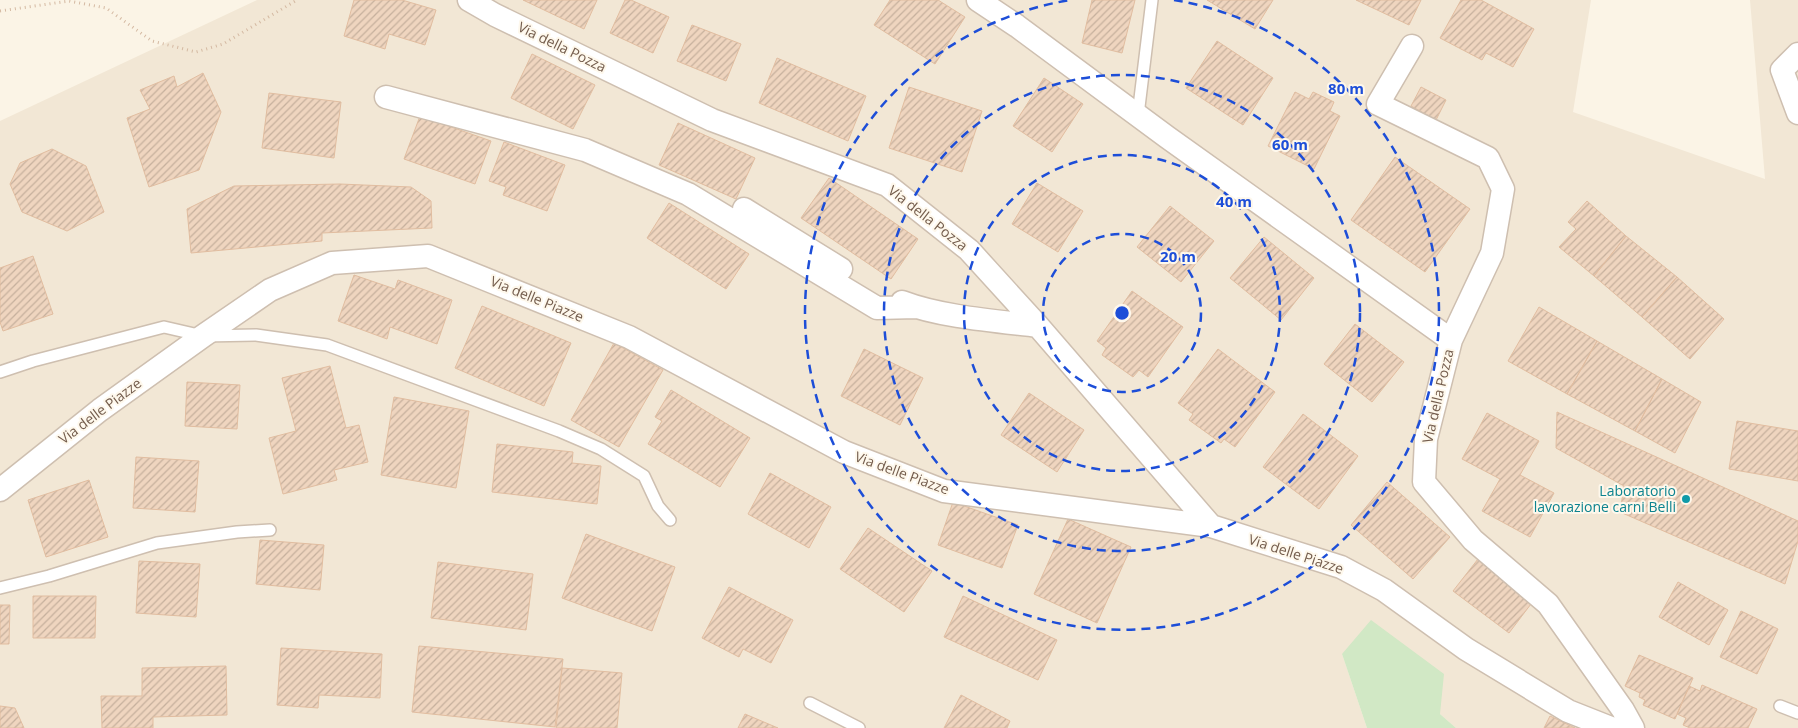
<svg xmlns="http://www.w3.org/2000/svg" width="1798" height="728" viewBox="0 0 1798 728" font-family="'Open Sans',sans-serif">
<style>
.residential{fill:#f2e7d5}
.green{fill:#d1e8c5}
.building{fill:url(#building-hatch);stroke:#e1bda0}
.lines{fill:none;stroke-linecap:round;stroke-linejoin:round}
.service-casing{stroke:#cebfb0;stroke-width:14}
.minor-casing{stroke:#cebfb0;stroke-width:25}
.path{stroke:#d4b9a2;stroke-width:3;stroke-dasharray:1 4;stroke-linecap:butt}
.service{stroke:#fff;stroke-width:11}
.minor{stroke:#fff;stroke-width:22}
.ring{fill:none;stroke:#1d4ed8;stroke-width:2.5;stroke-dasharray:9 6}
.culture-dot{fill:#0f9aa8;stroke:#fef8ec;stroke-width:2}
.labels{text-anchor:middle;stroke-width:4;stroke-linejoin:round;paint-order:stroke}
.street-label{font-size:14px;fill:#735c4c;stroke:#fef8ec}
.culture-label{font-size:14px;fill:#0d838f;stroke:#fef8ec;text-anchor:end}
.centre{fill:#1d4ed8;stroke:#fef8ec;stroke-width:2.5}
.ring-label{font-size:15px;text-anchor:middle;font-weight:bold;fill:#1d4ed8;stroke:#fef8ec;stroke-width:4;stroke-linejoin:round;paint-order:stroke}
</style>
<defs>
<pattern id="building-hatch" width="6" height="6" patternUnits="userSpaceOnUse" patternTransform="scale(1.25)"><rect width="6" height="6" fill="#efd5bf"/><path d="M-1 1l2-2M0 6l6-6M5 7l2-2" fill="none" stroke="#c6b09d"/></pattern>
</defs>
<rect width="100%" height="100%" fill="#fbf4e6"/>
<!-- residential -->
<path class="residential" d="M257,0H1591L1573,112L1765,179L1750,0H1798V728H1456L1440,714L1342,654L1367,728H0V121Z"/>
<!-- green -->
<path class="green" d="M1371,620L1444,674L1440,714L1456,728H1367L1342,654Z"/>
<!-- building -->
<path class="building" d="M354,0H402L436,10L425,45L389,34L385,49L344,36Z
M523,0H597L584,29Z
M625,0H631L669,17L653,53L610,33Z
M890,0H938L965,17L935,64L874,25Z
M1092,0H1135L1122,53L1082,43Z
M1207,0H1273L1255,29Z
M1356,0H1421L1409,25Z
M1461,0H1481L1534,29L1513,67L1486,53L1482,60L1440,38Z
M692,25L741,44L726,81L677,61Z
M1217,41L1273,78L1243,125L1186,88Z
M532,54L595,85L573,129L511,98Z
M777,58L866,96L848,141L759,103Z
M203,73L221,112L199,170L149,187L127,118L150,109L140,90L174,76L177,87Z
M1044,78L1083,104L1052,152L1013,126Z
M909,87L982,111L962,172L889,148Z
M1421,87L1446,100L1436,120L1411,106Z
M1295,92L1309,99L1313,92L1334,102L1330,111L1340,116L1314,169L1268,146Z
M269,93L341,102L334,158L262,148Z
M420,116L491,141L475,184L404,159Z
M678,123L755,158L736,199L659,165Z
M504,142L565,165L547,211L503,195L506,187L489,181Z
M52,149L86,166L104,212L67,231L22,212L10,184L20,163Z
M1395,157L1470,209L1425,272L1351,220Z
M829,178L918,239L891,279L801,218Z
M1037,183L1083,211L1058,252L1012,224Z
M340,184L411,187L431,201L432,228L322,233V241L191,253L187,209L234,186Z
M1587,201L1626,236L1594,276L1559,247L1576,229L1568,222Z
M669,203L749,254L726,289L647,238Z
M1170,206L1214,241L1181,282L1137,247Z
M1626,236L1677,277L1642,317L1594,276Z
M1264,237L1314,278L1281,320L1230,278Z
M33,256L53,314L3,331L0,322V268Z
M354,275L395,289L398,280L452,300L437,344L390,327L387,339L338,321Z
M1677,277L1724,319L1690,359L1642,317Z
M1132,291L1183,327L1148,377L1139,370L1133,377L1102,355L1106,348L1097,341Z
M482,306L571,343L544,406L455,368Z
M1539,307L1597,341L1567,394L1508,361Z
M1355,324L1404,362L1372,402L1324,364Z
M1597,341L1662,379L1635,431L1567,394Z
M614,343L663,370L619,447L571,420Z
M864,349L923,378L900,425L841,396Z
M1218,349L1275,392L1235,447L1224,439L1221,443L1189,420L1193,414L1178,403Z
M330,366L346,428L359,425L368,462L334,470L337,480L283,494L269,438L296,431L282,378Z
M1662,379L1701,402L1675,453L1635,431Z
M187,382L240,385L237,429L185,426Z
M671,390L750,438L720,487L648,444L662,421L655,417Z
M1029,393L1084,430L1057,472L1001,435Z
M394,397L469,411L456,488L381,475Z
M1557,412L1798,521V541L1785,584L1620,512L1624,486L1556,448Z
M1487,413L1539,441L1520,475L1554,493L1530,537L1482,511L1500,479L1462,459Z
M1303,414L1358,456L1319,509L1263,467Z
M1737,421L1798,431V481L1729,469Z
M497,444L573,452L572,463L601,466L597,504L492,492Z
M136,457L199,461L195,512L133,508Z
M770,473L831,507L809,548L748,514Z
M89,480L108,537L46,557L28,500Z
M1387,482L1450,537L1413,579L1351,525Z
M953,502L1018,525L1002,568L938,545Z
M1068,519L1131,547L1097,623L1034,594Z
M868,528L932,571L904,612L840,569Z
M586,534L675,567L652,631L562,598Z
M260,540L324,545L320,590L256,584Z
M1478,559L1534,600L1509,633L1453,591Z
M139,561L200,564L196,617L136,613Z
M438,562L533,574L526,630L431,618Z
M1678,582L1728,610L1709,645L1659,617Z
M729,587L793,620L771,663L743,649L739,657L702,638Z
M33,596H96L95,638H33Z
M963,596L1057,640L1038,680L944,637Z
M0,605H10L9,644H0Z
M1741,611L1778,629L1757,674L1720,657Z
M419,646L563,659L555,727L412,712Z
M281,648L382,654L380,698L319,695L318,708L277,705Z
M1639,655L1693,678L1675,719L1643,705L1645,700L1639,697L1640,693L1625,686Z
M226,666L227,715L153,717V728H102L101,696H142V668Z
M562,668L622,673L617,728H556Z
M1702,685L1757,709L1748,728H1690L1683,725L1686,718L1677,714L1689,686L1700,691Z
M961,695L1010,721L1007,728H944Z
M0,706L15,708L24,728H0Z
M745,714L778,728H738Z
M1550,716L1575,728H1544Z"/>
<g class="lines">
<!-- service casing -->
<g class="service-casing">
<path id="service" d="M1138,115L1152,0
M0,372L33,361L164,327L203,336L256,335L327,345L559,431L601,449L644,476L658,506L670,520
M0,588L49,576L157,543L237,532L270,530
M810,703L859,728
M1780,706L1798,713"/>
</g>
<!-- minor casing -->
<g class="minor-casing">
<path id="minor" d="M469,0L495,15L712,120L887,185L969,250L1038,326L1211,526
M978,0L1017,26L1167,137L1451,340L1426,439L1424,482L1473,540L1548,604L1623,710L1633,728
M1412,46L1378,104L1488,158L1503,189L1492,253L1451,340
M1798,54L1782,70L1798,113
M386,97L585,150L688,194L877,308L916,307
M744,209L841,269
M902,302C941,317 996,321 1038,326
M0,490L100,410L203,336L270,290L332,263L428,256L629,337L844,452L944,491L1211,526L1341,567L1384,590L1466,649L1568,711L1611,728"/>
</g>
<!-- path -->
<path class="path" d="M0,11L69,1L106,8L152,41L196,52L223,44L297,0"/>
<!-- service -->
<use href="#service" class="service"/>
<!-- minor -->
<use href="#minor" class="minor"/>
</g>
<!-- distance rings -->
<g class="ring">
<circle cx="1122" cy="313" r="79"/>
<circle cx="1122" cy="313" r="158"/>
<circle cx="1122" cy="313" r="238"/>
<path d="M1174 0A317 317 0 1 1 1070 0"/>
</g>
<!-- markers -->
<circle class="culture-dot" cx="1686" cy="499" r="5"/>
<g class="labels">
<!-- street labels -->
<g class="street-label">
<text transform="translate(562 47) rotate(26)" y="5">Via della Pozza</text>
<text transform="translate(928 218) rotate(38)" y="5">Via della Pozza</text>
<text transform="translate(537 299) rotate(22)" y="5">Via delle Piazze</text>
<text transform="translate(1438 396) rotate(-77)" y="5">Via della Pozza</text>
<text transform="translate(100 411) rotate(-37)" y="5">Via delle Piazze</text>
<text transform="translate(902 473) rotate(20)" y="5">Via delle Piazze</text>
<text transform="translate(1296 554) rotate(18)" y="5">Via delle Piazze</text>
</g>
<!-- culture labels -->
<g class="culture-label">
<text x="1676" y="496">Laboratorio<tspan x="1676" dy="16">lavorazione carni Belli</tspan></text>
</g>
</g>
<circle cx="1122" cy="313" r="8" class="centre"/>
<g class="ring-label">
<text x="1346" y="94">80 m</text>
<text x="1290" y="150">60 m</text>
<text x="1234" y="207">40 m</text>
<text x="1178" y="262">20 m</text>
</g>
</svg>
